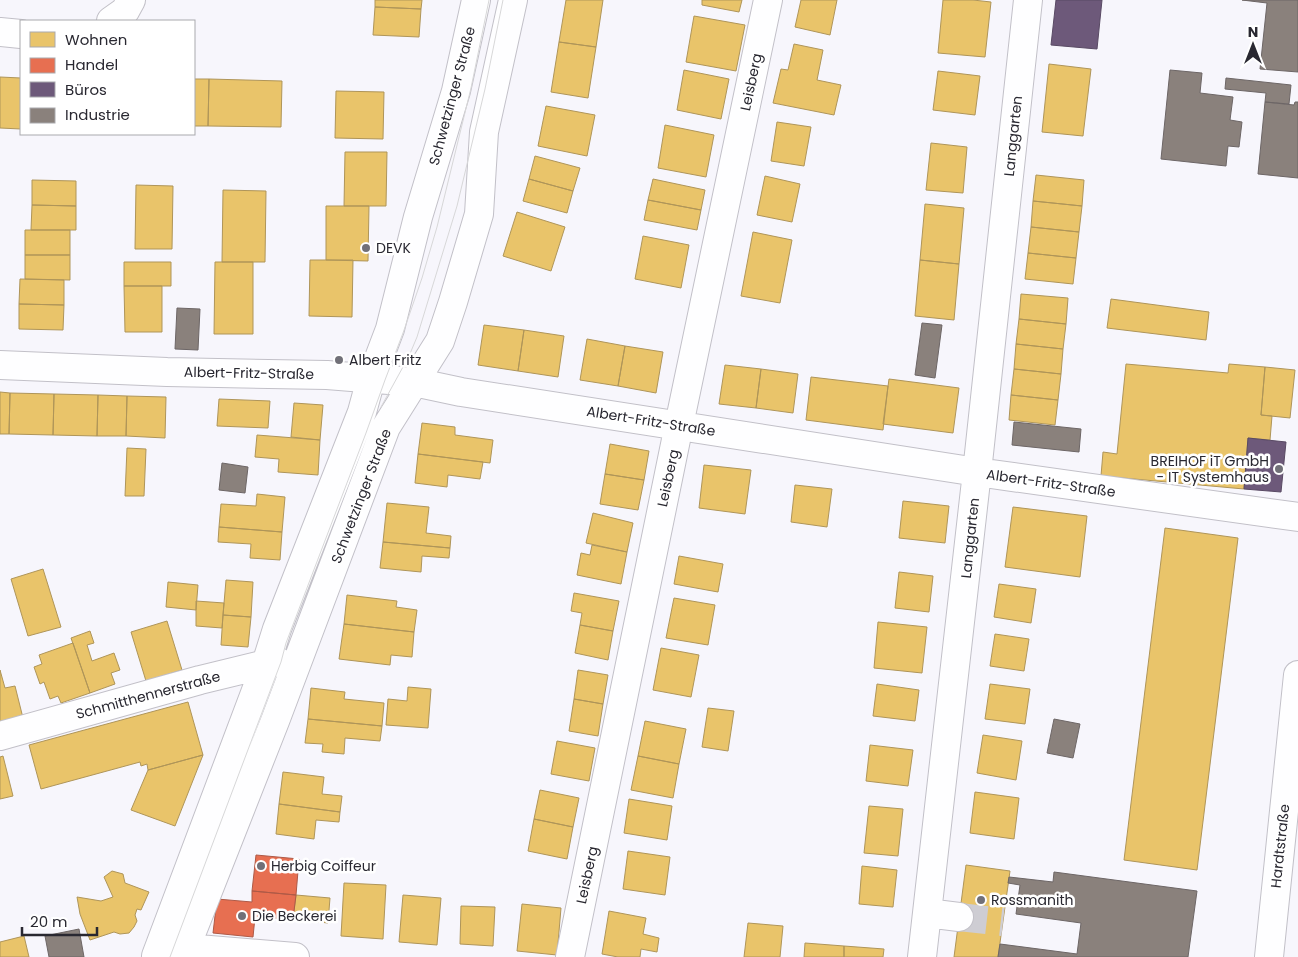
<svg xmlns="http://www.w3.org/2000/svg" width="1298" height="957" viewBox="0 0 1298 957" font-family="Poppins,sans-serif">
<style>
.homes{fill:#e9c46a;stroke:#af9559}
.shops{fill:#e76f51;stroke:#ae5a47}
.offices{fill:#6d597a;stroke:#594a64}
.industry{fill:#8a817c;stroke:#6d6666}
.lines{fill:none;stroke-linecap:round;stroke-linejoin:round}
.minor-tunnel{stroke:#cecdd3;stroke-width:28;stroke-dasharray:28 14;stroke-linecap:butt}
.minor-casing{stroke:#c2c0c8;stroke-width:30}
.minor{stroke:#fefeff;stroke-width:28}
.tram{stroke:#d7d7d8;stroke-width:1}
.poi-dot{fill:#717078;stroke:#fff;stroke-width:2}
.labels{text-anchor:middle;stroke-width:5;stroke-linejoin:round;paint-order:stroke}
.street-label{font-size:14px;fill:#292831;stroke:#fff}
.poi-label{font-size:14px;fill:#292831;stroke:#fff;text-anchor:start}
</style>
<rect width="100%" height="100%" fill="#f7f6fc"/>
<!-- homes -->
<path class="homes" d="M375,0H422L421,9L375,7Z
M566,0H603L596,47L559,42Z
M702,0H742L739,12L702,5Z
M801,0H837L830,35L795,27Z
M943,0H973L991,2L985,57L938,53Z
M375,7L421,9L419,37L373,35Z
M694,16L745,25L736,71L686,62Z
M559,42L596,47L588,98L551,92Z
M794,44L823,50L817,80L841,85L834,115L773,103L781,69L788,70Z
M1049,64L1091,69L1083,136L1042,132Z
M684,70L729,79L721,119L677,110Z
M938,71L980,76L975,115L933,110Z
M0,77L21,78V129L0,128Z
M194,79H209L208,126H194Z
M209,79L282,81L281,127L208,126Z
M336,91L384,92L383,139L335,138Z
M546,106L595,115L587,156L538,146Z
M777,122L811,127L804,166L771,161Z
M665,125L714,135L706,177L658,168Z
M931,143L967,147L963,193L926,190Z
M345,152H387L386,206H344Z
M535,156L580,168L573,191L529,179Z
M1036,175L1084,180L1082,206L1033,201Z
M765,176L800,184L792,222L757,215Z
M529,179L573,191L567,213L523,201Z
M653,179L705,190L701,210L648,200Z
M32,180L76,181V206L32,205Z
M136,185L173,186L172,249H135Z
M223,190L266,191L265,262H222Z
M648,200L701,210L697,230L644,220Z
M1033,201L1082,206L1079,232L1031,227Z
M925,204L964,208L959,264L920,260Z
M32,205L76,206V230H31Z
M326,206H369L368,261L326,260Z
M517,212L565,227L551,271L503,256Z
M1031,227L1079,232L1076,258L1028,253Z
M25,230H70V255H25Z
M753,232L792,240L780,303L741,296Z
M643,236L689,245L681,288L635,279Z
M1028,253L1076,258L1073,284L1025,279Z
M25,255H70V280L25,279Z
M310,260H353L352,317L309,316Z
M920,260L959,264L954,320L915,316Z
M124,262H171V286H124Z
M215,262H253V334H214Z
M20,279L64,280V305L19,304Z
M124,286H162V332H125Z
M1021,294L1068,298L1066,324L1019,319Z
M1111,299L1209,312L1206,340L1107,328Z
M19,304L64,305L63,330L19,329Z
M1019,319L1066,324L1063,349L1016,344Z
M484,325L524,330L518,371L478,365Z
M524,330L564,336L558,377L518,371Z
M587,339L625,346L618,386L580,380Z
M1016,344L1063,349L1061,374L1014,369Z
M625,346L663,352L656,393L618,386Z
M1126,364L1228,373L1229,364L1265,367L1261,415L1272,416L1270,440L1248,438L1244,489L1101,476L1103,452L1117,454Z
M725,365L761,369L756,408L719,404Z
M1265,367L1295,370L1290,418L1261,415Z
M761,369L798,374L793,413L756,408Z
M1014,369L1061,374L1058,400L1011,395Z
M811,377L888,386L883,430L806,420Z
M889,379L959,388L953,433L883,424Z
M0,392L10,393L9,434H0Z
M10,393L54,394L53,435L9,434Z
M54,394L98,395L97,436L53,435Z
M98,395L127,396L126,436H97Z
M1011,395L1058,400L1055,425L1009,420Z
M127,396L166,397L165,438L126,436Z
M219,399L270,401L268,428L217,426Z
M294,403L323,405L320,440L291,437Z
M422,423L455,427V435L493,440L490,463L418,454Z
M257,435L320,440L318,475L278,472L279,459L255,457Z
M610,444L649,451L644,480L605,474Z
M127,448L146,449L144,496H125Z
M418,454L483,462L480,479L448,475L447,487L415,483Z
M704,465L751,470L745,514L699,508Z
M605,474L644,480L638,510L600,504Z
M795,485L832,489L827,527L791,522Z
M257,494L285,497L282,532L219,527L221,504L256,506Z
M903,501L949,506L945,543L899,538Z
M387,503L429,507L426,533L451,536L450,548L383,542Z
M1013,507L1087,516L1080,577L1005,567Z
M593,513L633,523L627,552L586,543Z
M219,527L282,532L280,560L250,558L251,544L218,542Z
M1165,528L1238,538L1197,870L1124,860Z
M383,542L450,548L449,558L422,556L421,572L380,568Z
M592,545L627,552L621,584L577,575L581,553L590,555Z
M679,556L723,564L718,592L674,584Z
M43,569L61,627L28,636L11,579Z
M899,572L933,576L929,612L895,608Z
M226,580L253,582L251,617L223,615Z
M168,582L198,585L196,610L166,607Z
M999,584L1036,589L1031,623L994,617Z
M574,593L619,601L613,631L580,625L582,613L571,611Z
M347,595L397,601L396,607L417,610L414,632L344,624Z
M674,598L715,605L708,645L666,638Z
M196,601L224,603L222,628L196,626Z
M223,615L251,617L248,647L221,645Z
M167,621L182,670L146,681L131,632Z
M878,622L927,627L922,673L874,668Z
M344,624L414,632L412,657L391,655L390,665L339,659Z
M580,625L613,631L608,660L575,653Z
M90,631L94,643L87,645L92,661L114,653L120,670L111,673L115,684L90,693L71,638Z
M995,634L1029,639L1024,671L990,666Z
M73,643L90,693L61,703L58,696L50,699L44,682L40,684L34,667L42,664L39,655Z
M661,648L699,655L691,697L653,690Z
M0,670L5,688L15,686L24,722L0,728Z
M578,670L608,675L603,704L574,699Z
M877,684L919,690L915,721L873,716Z
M990,684L1030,689L1025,724L985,719Z
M408,687L431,689L428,728L386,725L388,699L407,701Z
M311,688L345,692L344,699L384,703L382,726L308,719Z
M574,699L603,704L598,736L569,731Z
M188,702L203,755L148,770L147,764L141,766L140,762L41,789L29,745Z
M708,708L734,711L728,751L702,747Z
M308,719L382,726L380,741L345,738L344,754L322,752L323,744L305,743Z
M645,721L686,729L679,764L638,756Z
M983,735L1022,741L1016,780L977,773Z
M557,741L595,748L589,781L551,774Z
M870,745L913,750L908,786L866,781Z
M203,755L175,826L131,810L148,770Z
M3,756L13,796L0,799V757Z
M638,756L679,764L673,798L631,790Z
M283,772L324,777L322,794L342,796L340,812L279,804Z
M540,790L579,798L573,827L534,819Z
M975,792L1019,798L1014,839L970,833Z
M629,799L672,806L667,840L624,833Z
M279,804L340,812L339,822L316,820L314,839L276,834Z
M869,806L903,809L898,856L864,853Z
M534,819L573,827L567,859L528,851Z
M628,851L670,857L665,895L623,889Z
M966,865L1010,871L998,957H954Z
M862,866L897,870L893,907L859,904Z
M112,871L123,874L125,883L149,892L141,910L137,909L135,915L137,921L134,927L129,933L120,934L114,932L90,940L80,914L77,897L101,901L113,897L104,877Z
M344,883L386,885L383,939L341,936Z
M296,895L330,898L328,923L293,919Z
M403,895L441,898L437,945L399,942Z
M522,904L561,908L557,955L517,951Z
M461,906L495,907L493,946L460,944Z
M609,911L646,918L643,934L659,938L657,952L641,949L640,957H618L602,954Z
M748,923L783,926L780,957H744Z
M24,936L29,957H0V942Z
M805,943L844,946V957H804Z
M844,946L884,949L883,957H844Z"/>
<!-- shops -->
<path class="shops" d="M256,855L299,859L296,895L252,891Z
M252,891L296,895L293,919L255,917L253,937L213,933L217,899L252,902Z"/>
<!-- offices -->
<path class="offices" d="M1056,0H1102L1097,49L1051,45Z
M1248,438L1286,442L1281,492L1244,489Z"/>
<!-- industry -->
<path class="industry" d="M1242,0H1298V72L1260,69L1267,3Z
M1170,70L1202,73L1200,93L1233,97L1230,120L1242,122L1239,147L1228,146L1226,166L1161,159Z
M1226,78L1291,85L1289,104L1265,102L1266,93L1225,89Z
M1265,102L1294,105L1295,102H1298V178L1258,174Z
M177,308L200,309L198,350L175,349Z
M922,323L942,325L935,378L915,375Z
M1014,422L1081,429L1079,452L1012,445Z
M222,463L248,467L245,493L219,490Z
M1054,719L1080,724L1073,758L1047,753Z
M1054,872L1197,891L1188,957H998L1000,944L1077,954L1081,923L1016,914L1020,885L1008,883L1009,877L1053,882Z
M79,929L84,957H49L45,936Z"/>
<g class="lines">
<!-- minor-tunnel -->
<path class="minor-tunnel" d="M959,917L1003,922"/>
<!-- minor casing -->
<g class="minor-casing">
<path id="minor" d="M111,21L125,11L131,0
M0,32L21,34
M0,365L167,372L327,375L414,382L461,392L977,472L1298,517
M0,736L200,680L266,664L279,662
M927,913L959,917
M170,952L186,948L295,957
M156,956L266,664L277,629L362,412L371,379L390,329L418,217L456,91L476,0
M182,957L275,721L386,427L440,341L453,302L479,214L484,132L513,0
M570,957L679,425L768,0
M922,957L977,472L1028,0
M1269,957L1298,675"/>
</g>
<!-- minor -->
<use href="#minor" class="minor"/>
<!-- tram -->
<path class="tram" d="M381,407L409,356L417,337L457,206L485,89L503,0
M170,957L281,662L286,643L366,433L385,380L403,333L422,278L437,227L471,88L489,0"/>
</g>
<!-- markers -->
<g class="poi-dot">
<circle cx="366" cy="248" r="5"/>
<circle cx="339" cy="360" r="5"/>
<circle cx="1279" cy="469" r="5"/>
<circle cx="261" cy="866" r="5"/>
<circle cx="981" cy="900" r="5"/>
<circle cx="242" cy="916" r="5"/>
</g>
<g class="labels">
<!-- street labels -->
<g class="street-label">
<text transform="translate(751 82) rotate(-78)" y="5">Leisberg</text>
<text transform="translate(452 96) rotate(-75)" y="5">Schwetzinger Straße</text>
<text transform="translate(1013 136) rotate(-84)" y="5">Langgarten</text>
<text transform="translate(249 373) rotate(1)" y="5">Albert-Fritz-Straße</text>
<text transform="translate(651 421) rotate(9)" y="5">Albert-Fritz-Straße</text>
<text transform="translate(668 478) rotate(-78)" y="5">Leisberg</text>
<text transform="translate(1051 483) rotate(8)" y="5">Albert-Fritz-Straße</text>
<text transform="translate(361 496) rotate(-69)" y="5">Schwetzinger Straße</text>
<text transform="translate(970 538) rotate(-84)" y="5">Langgarten</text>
<text transform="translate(148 695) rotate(-15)" y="5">Schmitthennerstraße</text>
<text transform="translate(1280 846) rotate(-84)" y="5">Hardtstraße</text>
<text transform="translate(587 875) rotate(-78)" y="5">Leisberg</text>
</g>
<!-- poi labels -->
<g class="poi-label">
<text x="376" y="253">DEVK</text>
<text x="349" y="365">Albert Fritz</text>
<text x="1269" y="466" text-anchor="end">BREIHOF iT GmbH<tspan x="1269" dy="16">- IT Systemhaus</tspan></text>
<text x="271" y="871">Herbig Coiffeur</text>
<text x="991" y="905">Rossmanith</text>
<text x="252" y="921">Die Beckerei</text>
</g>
</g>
<!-- legend -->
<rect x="20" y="20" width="175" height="115" fill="#ffffff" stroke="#a9a9ad"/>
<rect x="30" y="32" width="25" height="15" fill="#e9c46a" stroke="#a9a9ad"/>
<text x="65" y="45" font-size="15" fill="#292831">Wohnen</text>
<rect x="30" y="58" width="25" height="15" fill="#e76f51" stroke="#a9a9ad"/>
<text x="65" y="70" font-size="15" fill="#292831">Handel</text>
<rect x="30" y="82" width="25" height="15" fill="#6d597a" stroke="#a9a9ad"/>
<text x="65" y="95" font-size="15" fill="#292831">Büros</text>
<rect x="30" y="108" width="25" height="15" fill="#8a817c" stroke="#a9a9ad"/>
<text x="65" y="120" font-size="15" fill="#292831">Industrie</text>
<!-- north arrow -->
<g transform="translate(1253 45)" stroke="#ffffff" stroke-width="4" paint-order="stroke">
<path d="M0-4L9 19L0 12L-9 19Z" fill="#292831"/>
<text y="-8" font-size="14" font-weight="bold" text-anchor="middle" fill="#292831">N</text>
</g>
<!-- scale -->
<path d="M22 927v8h75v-8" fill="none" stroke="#292831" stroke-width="2.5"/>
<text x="30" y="927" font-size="15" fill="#292831" stroke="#ffffff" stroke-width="4" paint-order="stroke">20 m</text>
</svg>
